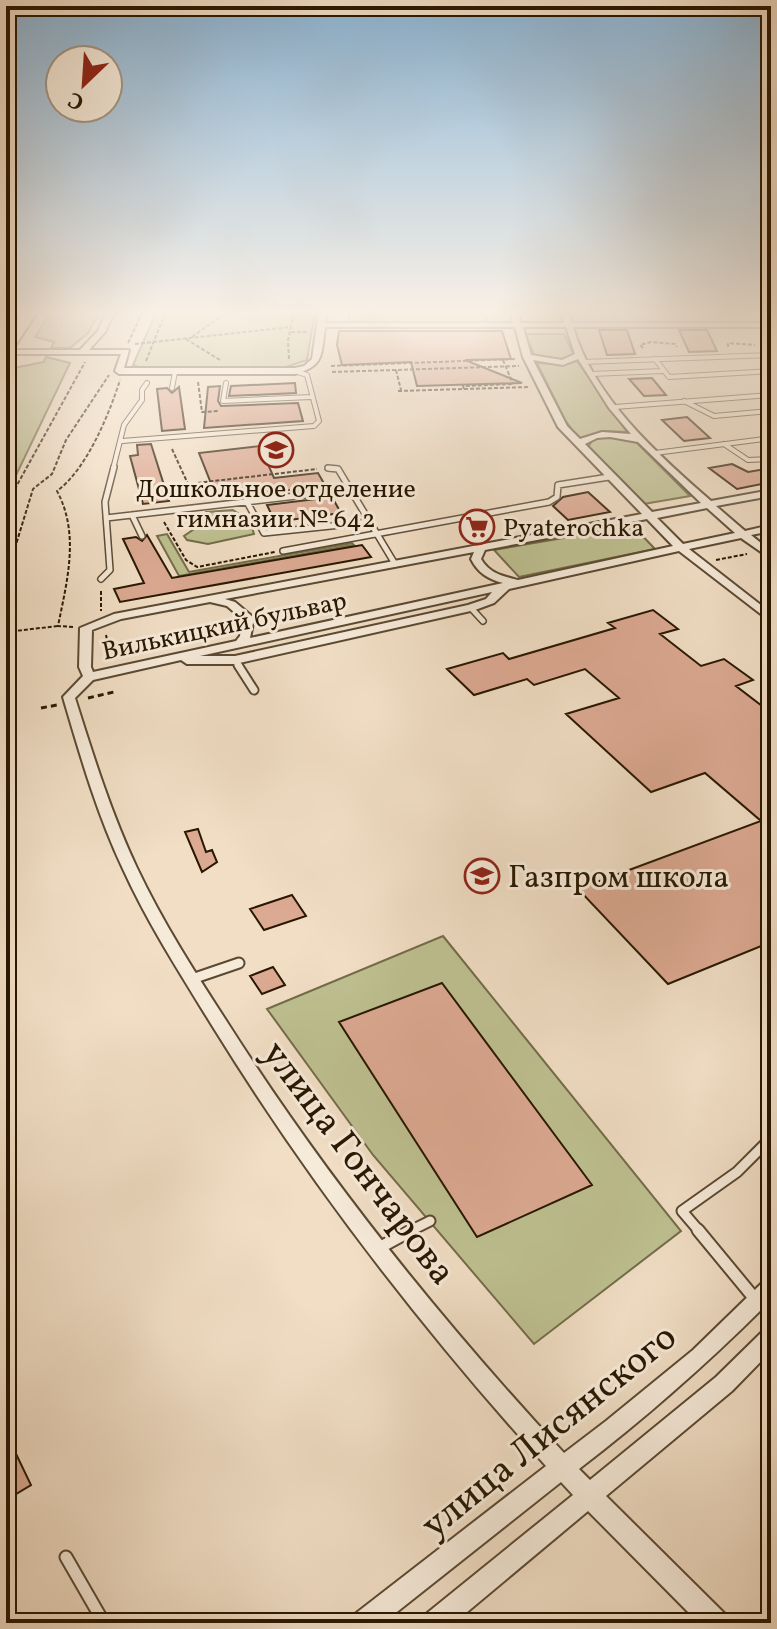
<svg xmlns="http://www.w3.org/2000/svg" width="777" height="1629" viewBox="0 0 777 1629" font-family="Vollkorn,serif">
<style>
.green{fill:#bec091;stroke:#736c49;stroke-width:2}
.building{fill:#dca992;stroke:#281701;stroke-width:2}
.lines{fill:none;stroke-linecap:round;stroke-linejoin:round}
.lane-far4-casing{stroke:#5a4932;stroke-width:6}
.lane-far3-casing{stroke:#5a4932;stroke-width:8}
.lane-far2-casing{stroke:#5a4932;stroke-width:11}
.lane-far1-casing{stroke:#5a4932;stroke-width:13}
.lane-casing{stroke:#5a4932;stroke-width:15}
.street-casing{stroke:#5a4932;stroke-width:4}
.highway-casing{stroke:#281701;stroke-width:4}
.path-far1{stroke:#281701;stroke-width:2;stroke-dasharray:4 2;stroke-linecap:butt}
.path{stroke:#281701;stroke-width:3;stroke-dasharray:6 4;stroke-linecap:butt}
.lane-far4{stroke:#f6ead9;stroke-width:4}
.lane-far3{stroke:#f6ead9;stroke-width:5}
.lane-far2{stroke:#f6ead9;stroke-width:7}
.lane-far1{stroke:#f6ead9;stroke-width:9}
.lane{stroke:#f6ead9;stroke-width:11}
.street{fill:#f6ead9;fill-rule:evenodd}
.highway{fill:#f1dec5;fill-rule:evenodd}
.labels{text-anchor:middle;stroke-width:6;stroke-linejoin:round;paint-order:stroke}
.far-poi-label{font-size:26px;fill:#281701;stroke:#f6ead9}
.far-street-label{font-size:26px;fill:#281701;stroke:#f6ead9}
.poi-label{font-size:32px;fill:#281701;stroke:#f6ead9;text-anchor:start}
.near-street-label{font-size:38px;fill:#281701;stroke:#f6ead9}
</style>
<rect width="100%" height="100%" fill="#f1dec5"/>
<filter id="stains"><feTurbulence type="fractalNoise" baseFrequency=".0025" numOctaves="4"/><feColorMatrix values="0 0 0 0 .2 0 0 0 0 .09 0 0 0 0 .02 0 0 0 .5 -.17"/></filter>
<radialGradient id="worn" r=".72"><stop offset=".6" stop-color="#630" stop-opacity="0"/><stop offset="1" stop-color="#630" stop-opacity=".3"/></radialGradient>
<!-- green -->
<path class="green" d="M51,311H100L88,333L70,348H51L54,342L35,337Z
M157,311H315L307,360L277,370L143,369L133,365Z
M349,311H485L487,322H349Z
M525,334H564L574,355L564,361L535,356Z
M46,357L70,363L6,496V382L14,368L44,362Z
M577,361L627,432L605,431L579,439L565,420L537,363L563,365Z
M606,436L634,440L690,496L644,504L588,448L592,440Z
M233,510L250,521L254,534L208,544L187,540L184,536L197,527L206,512Z
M633,526L655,549L519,577L494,550Z
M167,534L189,572L352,543L354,545L179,576L157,536Z
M443,936L681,1231L534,1344L373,1155L267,1009Z"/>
<!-- building -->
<path class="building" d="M599,330H627L635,354L607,355Z
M679,330H707L717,351L689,352Z
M339,331H502L511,359L465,360L522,383L417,386L411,362L342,365L337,345Z
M652,378L666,395L644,396L629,379Z
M295,383L296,393L229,396L231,386Z
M220,386L218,401L221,406L298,403L303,421L204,428L208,387Z
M179,387L185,429L162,431L157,389L167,388L172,393Z
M687,417L710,438L684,441L662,420Z
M151,444L169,501L143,504L130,456L138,455L137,445Z
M260,446L274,478L318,473L326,487L216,496L199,453Z
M732,464L748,472L771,468V482L737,489L709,468Z
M588,492L610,512L568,520L553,506L563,497Z
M332,497L341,513L275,522L267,505Z
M147,535L172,578L362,545L371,557L120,602L114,589L144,583L123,539L136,537L142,541Z
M653,610L678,629L660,634L701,666L724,659L753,680L736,686L771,713V942L668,984L578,889L761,821L705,773L651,792L566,714L619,698L585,669L534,685L527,679L474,695L447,669L503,653L509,659L615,628L608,623Z
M198,829L206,852L212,850L217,862L202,872L185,832Z
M292,895L306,916L264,930L250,909Z
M273,967L285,985L262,994L250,976Z
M442,983L592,1185L477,1237L339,1022Z
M6,1433L31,1485L6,1500Z"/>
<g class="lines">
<!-- lane-far4 casing -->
<g class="lane-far4-casing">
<path id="lane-far4" d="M655,359L669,377L771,371
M583,362L771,355
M591,374L663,371
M226,383L223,401L311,397
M172,388L175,372
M684,401L714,416L769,411
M615,407L771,395
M122,441L314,426L319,421L307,375L295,371
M724,444L748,460L771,459
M655,453L771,438
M328,468L338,469
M113,469L124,425L142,400V390L147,383"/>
</g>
<!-- lane-far3 casing -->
<g class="lane-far3-casing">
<path id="lane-far3" d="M328,468L338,469L395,564
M247,502L264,533L369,522
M132,515L142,536
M106,518L348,490
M283,551L549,502L557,497L558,485L609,477
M101,579L110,570L105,502L114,467
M471,608L483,621
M235,660L240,667"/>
</g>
<!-- lane-far2 casing -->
<g class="lane-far2-casing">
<path id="lane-far2" d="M238,665L254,690"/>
</g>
<!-- lane-far1 casing -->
<g class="lane-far1-casing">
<path id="lane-far1" d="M192,979L239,963
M408,1232L430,1221
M700,1232L682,1211L737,1172L771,1138"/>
</g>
<!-- lane casing -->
<g class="lane-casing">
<path id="lane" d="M698,1230L755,1299
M377,1249L412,1230
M66,1557L104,1623"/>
</g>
<!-- street casing -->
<g class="street-casing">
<path id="street" d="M107,311H115L105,332L89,350H129L124,368H295L304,366L312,359L319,311H327L325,323H513L510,311H518L521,323H564L561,311H569L572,323H771V327H573C594,398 657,454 711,501L771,490V496L716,506L745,531L771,525V531L751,535L771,551V559L741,538L689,549L771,613V622L679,551L509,589L494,603L475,610L235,664H187L181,660L93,680L75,698C93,755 111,813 137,868C163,923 196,974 229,1025C327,1179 440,1319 564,1453L606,1421L693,1350L764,1281L771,1278V1300C710,1361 647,1417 579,1469L590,1480L716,1377L764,1330L771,1327V1351L732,1391L606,1496L725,1614L728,1623H699L588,1511L454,1623H423L426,1614L573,1495L561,1482L383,1623H352L355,1614L546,1466C422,1329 310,1184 213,1027C181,975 148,924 123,869C97,814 80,755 63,697L83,676L79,667L80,628L114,614L642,514L558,427L523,357L515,327H325C321,354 325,366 295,374H119L115,371L121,354H6V350H80L98,331ZM523,327H566L575,354L562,360L531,355ZM578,359L609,408L631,434L602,432L580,439L567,426L533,360L563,365ZM610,437L638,442L701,503L652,512L585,444L597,438ZM707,508L735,533L683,544L657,518ZM647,519L673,546L518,580C503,576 490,574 481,559L485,550ZM474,552L471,559C478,573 488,579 503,583L250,638L254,618L235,602L225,599ZM492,592L486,599L468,605L235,656H200ZM210,602L227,606L242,619L240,636L236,641L93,672L91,667L92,630L121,619Z"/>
</g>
<!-- highway casing -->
<g class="highway-casing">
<path id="highway" d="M24,311H38L11,352L6,354V338Z"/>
</g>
<!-- path-far1 -->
<path class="path-far1" d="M291,332H308
M192,337L228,311
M186,339L220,360
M128,343L143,311
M135,344L291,327
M728,347V343L755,345
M643,348L640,345L651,342L675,344L677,347
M289,359L288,341L294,311
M503,360L513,384
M146,361L166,311
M331,366L515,359
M396,370L401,390
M332,372L519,366
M198,382L202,412L218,411
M464,389L463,386L513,384
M398,391L530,387
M172,449L188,484L317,469
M6,505L85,362
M164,522L186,560L197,567L275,552
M716,560L747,554
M6,577L33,489L52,474L66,440L109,375
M101,591V611
M73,627L58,626C67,581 80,534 57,491C86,470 109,415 120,380
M6,632L58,626
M106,635L111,658"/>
<!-- path -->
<path class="path" d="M88,698L114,692
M41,708L57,705"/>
<!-- lane-far4 -->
<use href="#lane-far4" class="lane-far4"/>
<!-- lane-far3 -->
<use href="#lane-far3" class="lane-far3"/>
<!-- lane-far2 -->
<use href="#lane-far2" class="lane-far2"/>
<!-- lane-far1 -->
<use href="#lane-far1" class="lane-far1"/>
<!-- lane -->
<use href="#lane" class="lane"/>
<!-- street -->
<use href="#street" class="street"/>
<!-- highway -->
<use href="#highway" class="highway"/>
</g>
<!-- sky -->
<linearGradient id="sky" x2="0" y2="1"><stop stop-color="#8bb6d8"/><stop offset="0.58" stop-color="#f9f0e5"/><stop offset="1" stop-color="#f9f0e5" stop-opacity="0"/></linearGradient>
<rect width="777" height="539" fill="url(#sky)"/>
<!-- icons -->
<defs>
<g id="school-ring" transform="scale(1.8)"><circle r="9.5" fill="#f6ead9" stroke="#8f2418" stroke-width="1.5"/><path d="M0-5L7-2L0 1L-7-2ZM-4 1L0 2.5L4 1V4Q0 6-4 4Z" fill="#8f2418"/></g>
<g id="supermarket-ring" transform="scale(1.8)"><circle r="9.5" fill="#f6ead9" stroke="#8f2418" stroke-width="1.5"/><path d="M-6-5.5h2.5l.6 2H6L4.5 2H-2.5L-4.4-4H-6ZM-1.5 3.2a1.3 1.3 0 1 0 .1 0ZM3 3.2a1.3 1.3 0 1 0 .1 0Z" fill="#8f2418"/></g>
</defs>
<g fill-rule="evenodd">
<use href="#school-ring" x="276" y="450"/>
<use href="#supermarket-ring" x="477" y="527"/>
<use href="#school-ring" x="482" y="876"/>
</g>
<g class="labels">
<!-- far-poi labels -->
<g class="far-poi-label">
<text x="276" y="497">Дошкольное отделение<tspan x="276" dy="30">гимназии № 642</tspan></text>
<text x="503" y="536" text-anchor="start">Pyaterochka</text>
</g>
<!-- far-street labels -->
<g class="far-street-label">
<text transform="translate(224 625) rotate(-12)" y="9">Вилькицкий бульвар</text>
</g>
<!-- poi labels -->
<g class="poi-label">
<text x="508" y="887">Газпром школа</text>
</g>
<!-- near-street labels -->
<g class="near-street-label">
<text transform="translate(360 1162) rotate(53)" y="13">улица Гончарова</text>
<text transform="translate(548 1430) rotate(-39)" y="13">улица Лисянского</text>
</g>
</g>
<!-- margin -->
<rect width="777" height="1629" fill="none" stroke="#f1dec5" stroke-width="32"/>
<rect x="8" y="8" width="761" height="1613" fill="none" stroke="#281701" stroke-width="4"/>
<rect x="16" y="16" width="745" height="1597" fill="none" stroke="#281701" stroke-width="2"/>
<!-- north arrow -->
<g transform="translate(84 84) rotate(205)"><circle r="38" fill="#f6ead9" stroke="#a49683" stroke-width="2"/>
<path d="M0-6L14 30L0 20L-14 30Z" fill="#8f2418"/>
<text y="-12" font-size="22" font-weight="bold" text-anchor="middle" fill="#281701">С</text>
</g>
<rect width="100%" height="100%" filter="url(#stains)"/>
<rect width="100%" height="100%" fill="url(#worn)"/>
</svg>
